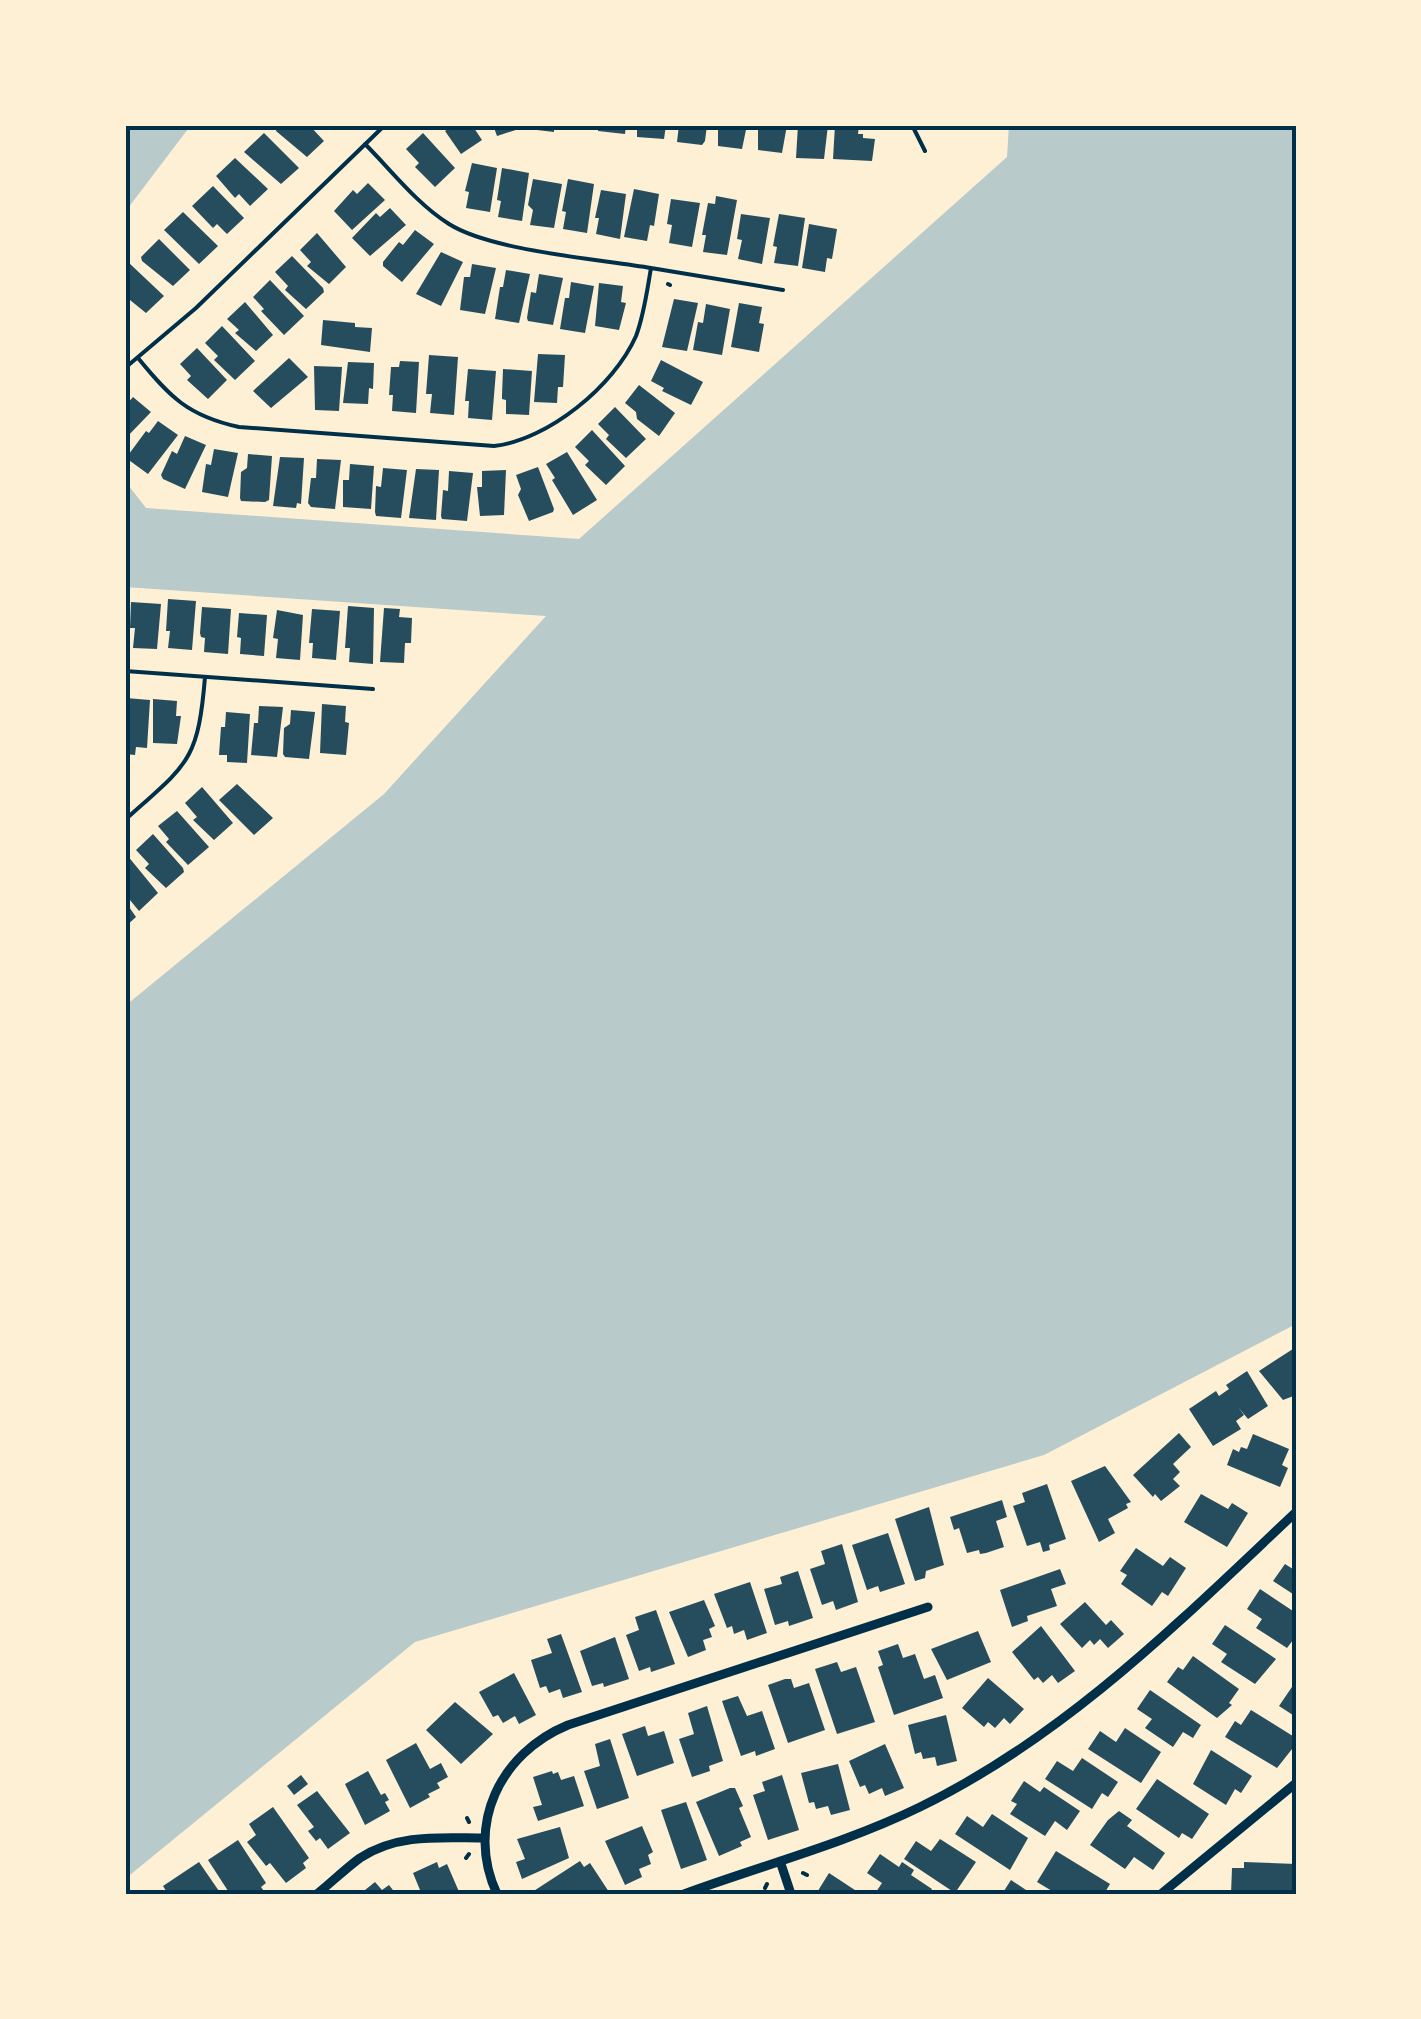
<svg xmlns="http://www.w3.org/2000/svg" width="1421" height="2019" viewBox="0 0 1421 2019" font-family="'Source Sans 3',sans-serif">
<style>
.green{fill:#b9caca}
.building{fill:#264d5e}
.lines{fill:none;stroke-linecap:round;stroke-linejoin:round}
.path{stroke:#003049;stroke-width:4}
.service{stroke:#003049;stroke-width:4}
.minor{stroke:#003049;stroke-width:9}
.neatline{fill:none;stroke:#003049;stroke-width:4}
</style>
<rect width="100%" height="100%" fill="#fdf0d5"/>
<!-- green -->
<path class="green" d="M125,125H191L125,212Z
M1009,125H1296V1324L1044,1455L415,1642L125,1879V1006L384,794L546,616L125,587V481L146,508L579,539L1007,157Z"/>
<!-- building -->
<path class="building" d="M277,125H309L324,141L307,157L276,131Z
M445,125H472L482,140L461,154L445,131L448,129Z
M493,125H528V126L497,136Z
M537,125H554V132L537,130Z
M598,125H626L625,134L598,131Z
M637,125H666L664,139L637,137Z
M679,125H707L705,141L702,145L677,142Z
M718,125H747L742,149L718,146Z
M758,125H787L782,153L758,150Z
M798,125H828L824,159L796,158Z
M835,125H859L858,134H863V138L875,139L872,161L833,159Z
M264,133L299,168L281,184L244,152Z
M423,133L455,168L435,187L415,167L419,163L406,149Z
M235,158L268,189L250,206L239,194L235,198L216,176Z
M472,163L497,168L490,212L466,208L469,192L465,191Z
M502,168L529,173L522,221L498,217L501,201L497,200Z
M533,179L562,184L554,228L530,225L533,210L528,205Z
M568,179L594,184L587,233L563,229L566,212L562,211Z
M368,183L385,200L352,230L334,211L353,190L357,194Z
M213,186L244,218L227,234L217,224L213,228L192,206Z
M634,189L659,194L654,226L650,225L647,241L624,237Z
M601,190L626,194L620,239L596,234L599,218H595Z
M716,196L737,200L727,255L703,252L706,235H702L708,203L715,204Z
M671,199L700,203L692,247L669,243L672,225L667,224Z
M390,208L406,225L370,256L352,238L376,213L380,217Z
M183,212L218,246L199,264L164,230Z
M741,214L770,218L762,264L738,259L742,240L737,239Z
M779,214L805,218L798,266L774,263L777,247L773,246Z
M809,224L837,229L832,259L827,258L825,272L802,268Z
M415,230L434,244L402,282L383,266V262L399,242L403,245Z
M317,233L346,267L329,284L307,266L311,262L300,250Z
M159,239L190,270L173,286L142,261L141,257Z
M441,252L463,262L441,306L416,294Z
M292,256L323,288L324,292L306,309L285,290L288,286L275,272Z
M128,262L164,296L146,313L125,296Z
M472,264L496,268L485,314L460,310L464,277H470Z
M506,270L530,274L519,323L495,319L500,287H503Z
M539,274L563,278L553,325L528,321L527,318L531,292L536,293Z
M270,280L304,316L284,335L261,311L264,309L253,297Z
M571,282L594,286L585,333L560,329L565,298H569Z
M599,283L623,286L621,302L626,303L619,330L595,326Z
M674,299L698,303L687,351L662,347Z
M245,302L273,335L256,351L235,333L239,330L227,319Z
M739,303L762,307L759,323L764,324L759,352L731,347Z
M706,304L730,309L722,355L693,350L698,322L703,323Z
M323,320L355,323V327L372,328L370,352L321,345Z
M222,326L255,361L235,380L214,360L218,356L205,343Z
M197,348L227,380L208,399L187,380L191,376L180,364Z
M538,354L565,355L563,387H558L557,403L534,402Z
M429,355L458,357L454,415L430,413L432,394H426Z
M289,358L308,377L271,408L253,391Z
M661,360L703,382L691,405L662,391L664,388L651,381Z
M400,361L419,362L416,413L392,411L393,395H389L391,367H399Z
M348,362L374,363L373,389L369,388L368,404L343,403Z
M314,366L342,367L339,411L315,410Z
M468,369L496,371L492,420L468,418L469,401H465Z
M503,369L532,371L529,415L506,414V400L502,399V395Z
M639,385L675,413L659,436L637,419L636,412L625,403Z
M133,397L151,412L125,439V406Z
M615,407L646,439L626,458L606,439L609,435L598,424Z
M158,421L178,435L148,474L126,458L146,431L149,433Z
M592,430L625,466L606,485L585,465L589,461L575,447Z
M185,436L206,445L185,489L163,479L161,475L172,451L177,454Z
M214,449L238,453L228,497L202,492L206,464L211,465Z
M567,452L597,500L573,515L552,480L555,478L546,464Z
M248,454L272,456L269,500L265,502L241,501L240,498L241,472L247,468Z
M280,457L304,458L301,504L297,503L296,508L273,506Z
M317,459L341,460L335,509L311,507L308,503L311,478H316Z
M350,464L374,466L371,509L343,507V480H349Z
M538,467L554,509L553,512L529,521L518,495L521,489L516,475Z
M383,468L407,470L401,518L376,516L375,512L376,486L381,487Z
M416,469L439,470L436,520L409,518Z
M506,470L504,515L480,516L477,487H482V471Z
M449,471L473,473L467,521L442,519L441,516L443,490L448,491Z
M168,599L196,601L192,650L168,648L170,631H166Z
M131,602L161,604L157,649L133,648L135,628H130Z
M348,606L374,608L373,664L349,662L350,648H345Z
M202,607L231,609L228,654L204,652L205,638L201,637L200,633Z
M384,608L400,609L399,617L412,618L411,643H405L404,663L380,662Z
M312,609L340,611L336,660L312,658L313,643H309Z
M277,610L303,615L300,660L276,658L278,639L273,638Z
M239,613L267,615L264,656L240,654L241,638L237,637Z
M126,698L150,700L147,748L136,747L135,755L125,754Z
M153,699L177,701L176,716H181L177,744L153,743Z
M322,704L346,706L345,722L349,723L346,755L320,753Z
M259,706L283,707L277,757L251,755L254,723H258Z
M291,710L315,712L309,759L285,757L283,754L284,728L290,724Z
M226,712L250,714L247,763L227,762V755H219L221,727H225Z
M237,784L273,818L254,835L219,800Z
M202,787L233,823L214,840L193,820L197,817L185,803Z
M177,811L209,847L188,865L166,842L169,839L158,826Z
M153,834L183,868L184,872L166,888L145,868L149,864L136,850Z
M127,855L158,893L139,911L125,894Z
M125,901L136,917L125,927Z
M1296,1347V1395L1283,1400L1259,1371Z
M1247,1371L1268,1406L1248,1419L1238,1407L1244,1415L1236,1421L1241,1429L1213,1446L1189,1409L1216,1391L1219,1396L1229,1389L1226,1385Z
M1179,1433L1191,1447L1173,1464L1180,1472L1173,1479L1180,1486L1161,1501L1155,1494L1153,1497L1133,1475Z
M1253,1434L1289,1449L1282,1465L1288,1468L1280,1487L1227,1465L1233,1449L1239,1452L1241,1447L1247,1449Z
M1105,1466L1131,1502L1126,1504L1128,1508L1108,1519L1115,1533L1099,1542L1071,1481Z
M1047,1484L1066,1539L1049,1545L1050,1550L1043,1552L1040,1542L1027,1546L1013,1506L1025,1502L1022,1493Z
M1201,1494L1228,1509L1232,1503L1248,1513L1227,1547L1184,1522Z
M1002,1500L1007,1517L996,1521L1004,1547L986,1553L980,1554L979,1550L967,1553L959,1528L954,1530L950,1517Z
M929,1507L944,1565L926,1571L925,1578L915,1581L895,1519Z
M888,1533L905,1584L880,1592L878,1586L867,1590L852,1545Z
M842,1544L858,1602L836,1610L833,1601L822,1605L810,1569L825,1564L821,1551Z
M1136,1548L1163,1566L1170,1557L1186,1568L1168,1596L1162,1592L1152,1606L1121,1584L1127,1575L1120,1571Z
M1285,1564L1296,1571V1596L1273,1581Z
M1060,1569L1066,1584L1051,1589L1057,1606L1027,1616L1028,1621L1012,1627L1000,1590Z
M798,1571L813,1618L789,1626L788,1621L775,1625L764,1589L782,1584L780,1577Z
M750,1582L767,1633L747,1640L744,1630L734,1634L732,1626L727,1628L714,1594Z
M1260,1589L1296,1613V1636L1287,1648L1256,1628L1262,1619L1247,1609Z
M704,1600L715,1626L709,1629L712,1637L703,1640L706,1650L688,1657L669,1612Z
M1085,1602L1106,1625L1111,1620L1124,1634L1108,1648L1100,1639L1094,1645L1090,1640L1082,1648L1060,1624Z
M656,1610L675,1664L651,1672L650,1667L639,1671L626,1635L639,1630L635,1617Z
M1225,1625L1276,1659L1255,1684L1221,1662L1227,1654L1212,1644Z
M1041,1626L1075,1671L1058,1683L1052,1675L1043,1683L1038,1677L1034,1680L1012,1652Z
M978,1631L991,1662L947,1680L931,1649Z
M561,1634L582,1692L563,1698L560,1689L549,1693L546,1686L540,1688L531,1660L552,1653L547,1639Z
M615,1637L629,1679L604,1687L603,1683L592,1686L580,1651Z
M898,1644L903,1658L915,1654L924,1679L935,1675L943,1698L894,1715L878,1667L883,1665L878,1651Z
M1193,1656L1239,1689L1229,1703L1232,1705L1217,1718L1167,1682L1178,1667L1183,1670Z
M837,1662L841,1672L856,1667L875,1722L837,1734L815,1669Z
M514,1673L536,1715L519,1724L515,1716L503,1723L498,1715L493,1717L479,1692Z
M988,1678L1024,1709L1010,1724L1004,1718L995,1728L988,1722L984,1727L962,1708Z
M785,1679H791L794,1688L809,1683L825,1730L788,1743L768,1685Z
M1296,1681V1717L1279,1706Z
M1150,1690L1201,1725L1193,1738L1183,1732L1173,1747L1145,1728L1152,1719L1137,1709Z
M738,1696L747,1716L762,1711L775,1749L756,1756L755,1751L741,1756L722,1701Z
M455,1702L493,1734L461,1764L426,1730Z
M707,1706L723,1761L709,1766L710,1771L692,1777L679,1739L694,1734L688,1713Z
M1251,1710L1296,1738V1744L1277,1768L1225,1737L1235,1721L1241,1725Z
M946,1715L957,1761L937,1766L935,1757L923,1759L921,1752L915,1754L908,1725Z
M645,1726L648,1736L664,1731L674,1763L637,1776L622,1734Z
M1125,1728L1161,1752L1141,1783L1088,1749L1100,1731L1116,1742Z
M610,1739L629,1798L597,1809L584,1771L600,1766L595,1744Z
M416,1743L430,1769L441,1763L448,1777L437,1783L440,1788L428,1794L430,1797L410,1808L386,1760Z
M885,1744L904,1788L885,1796L882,1788L869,1794L865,1785L860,1787L849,1761Z
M1211,1750L1252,1776L1241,1793L1235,1789L1226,1805L1193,1784Z
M1082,1758L1118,1782L1108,1797L1102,1793L1092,1809L1045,1779L1057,1761L1073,1771Z
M838,1764L850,1810L831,1815L828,1806L816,1809L814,1802L809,1803L801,1773Z
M368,1771L381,1795L385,1793L389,1800L385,1802L390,1811L365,1825L345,1784Z
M552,1771L553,1774L558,1772L561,1780L574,1776L584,1806L538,1821L533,1807L542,1805L533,1777Z
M301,1775L308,1784L294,1795L287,1786Z
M782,1775L799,1830L768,1840L753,1795L765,1791L762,1782Z
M1157,1779L1209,1814L1192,1839L1182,1833L1179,1838L1136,1809Z
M1024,1781L1040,1792L1044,1787L1080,1811L1067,1830L1055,1821L1045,1836L1010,1814L1017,1804L1011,1801Z
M730,1788H735L743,1806L739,1808L751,1837L740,1842L742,1846L719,1856L696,1802Z
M317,1791L350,1833L328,1849L320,1838L316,1841L308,1831L314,1827L297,1805Z
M686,1802L707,1860L681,1869L661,1810Z
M273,1807L309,1858L303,1863L306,1868L286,1883L270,1863L266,1866L247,1842L256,1835L249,1824Z
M1119,1811L1132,1820L1127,1826L1165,1853L1153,1870L1134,1857L1125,1869L1090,1845L1108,1820Z
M992,1814L1028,1838L1010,1870L955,1834L967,1816L983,1827Z
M642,1826L653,1852L648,1855L651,1864L639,1869L642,1877L625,1885L605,1841Z
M560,1827L569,1858L522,1879L516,1862L525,1859L517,1839Z
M940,1839L976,1862L955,1893L904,1859L916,1841L931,1851Z
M238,1840L266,1883L261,1887L266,1894H230L208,1860Z
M1056,1851L1110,1884L1104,1894H1057L1037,1882Z
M880,1854L899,1867L902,1862L914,1870L911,1875L932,1889L929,1894L876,1892L882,1883L867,1873Z
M580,1861L584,1867L590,1863L609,1892L529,1894Z
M199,1862L221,1894H168L163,1886Z
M437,1862L439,1868L447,1864L460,1894H410L420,1890L413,1873Z
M1244,1862L1296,1864L1294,1894H1231L1232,1868H1244Z
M829,1873L861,1894H816Z
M1011,1880L1032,1894H1002Z
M375,1882L382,1890L389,1885L396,1894H360Z"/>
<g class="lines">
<!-- path -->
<path class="path" d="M668,284L670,285
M467,1818L469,1822
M466,1858L469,1854
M803,1873L807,1875
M765,1888L767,1884"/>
<!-- service -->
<path class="service" d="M912,125L925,151
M651,268L783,290
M138,358C170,397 188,416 239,427L494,446C548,440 614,386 636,336C644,315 647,291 651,268C598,259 492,251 449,224C417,204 392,171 365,144
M125,368L196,308L385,125
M125,671L373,689
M125,820C187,764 198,763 205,677"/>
<!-- minor -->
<path class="minor" d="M780,1861L791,1894
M317,1894C332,1882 345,1869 360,1858C398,1833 442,1838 485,1838
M497,1894C465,1825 500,1753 568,1725L928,1607
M684,1894C763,1865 844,1844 920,1807C1066,1736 1179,1622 1296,1512
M1161,1894L1296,1783"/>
</g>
<!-- border -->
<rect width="1421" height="2019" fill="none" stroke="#fdf0d5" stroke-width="255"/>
<rect x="128" y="128" width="1166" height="1764" class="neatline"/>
</svg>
